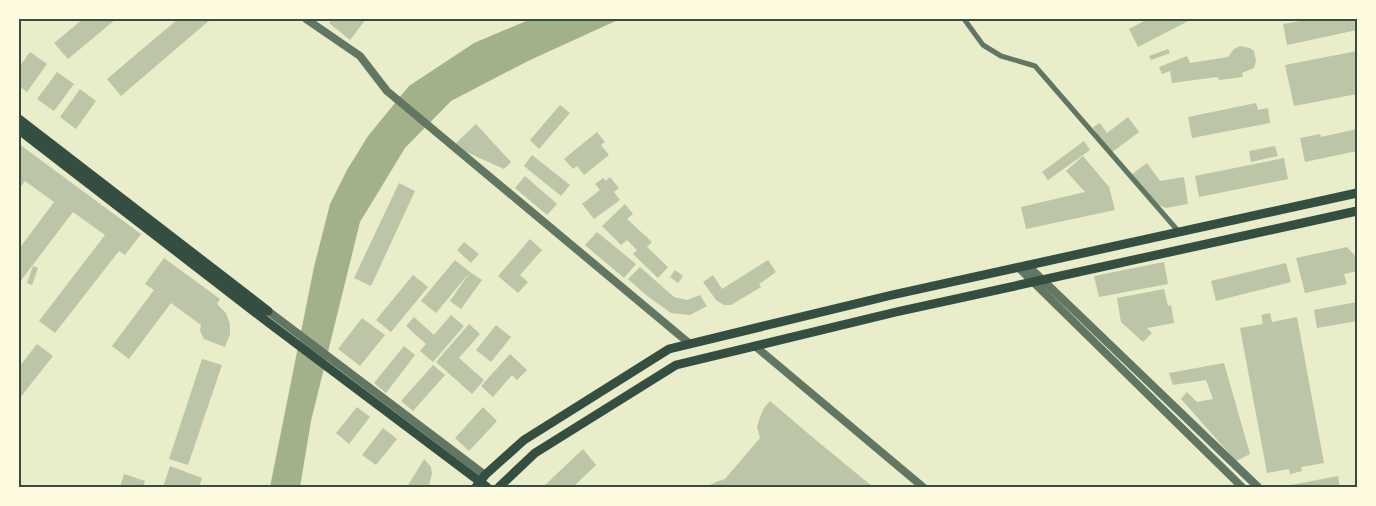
<svg xmlns="http://www.w3.org/2000/svg" width="1376" height="506" viewBox="0 0 1376 506" font-family="'Source Serif 4',serif">
<style>
.water{fill:#a3b18a}
.building{fill:#bcc5a7}
.lines{fill:none;stroke-linecap:round;stroke-linejoin:round}
.minor{stroke:#617663;stroke-width:5}
.tertiary{stroke:#617663;stroke-width:8}
.secondary{stroke:#344e41;stroke-width:9}
.neatline{fill:none;stroke:#344e41;stroke-width:2}
</style>
<rect width="100%" height="100%" fill="#e9edc9"/>
<!-- water -->
<path class="water" d="M531,19H620L528,61L451,101L405,148L360,222L311,421L300,487H270L314,267L330,204L347,170L368,136L409,86L474,43Z"/>
<!-- building -->
<path class="building" d="M83,19H116L68,59L54,43Z
M178,19H211L121,96L107,79Z
M332,19H366L350,40L329,23Z
M1148,19H1192L1138,47L1129,29Z
M1312,19H1346V21L1355,19L1357,30L1287,45L1283,24Z
M1240,46L1250,48L1254,51L1256,61L1254,68L1242,73L1243,77L1220,80L1217,77L1172,83L1170,71L1162,74L1159,67L1187,56L1190,63L1228,57L1234,49Z
M1168,49L1170,53L1151,60L1149,56Z
M1357,51V94L1294,106L1285,65Z
M30,52L47,64L27,92L19,86V67Z
M57,72L74,84L54,111L37,99Z
M80,89L96,101L76,129L60,117Z
M1256,103L1258,110L1268,108L1270,123L1192,138L1188,117Z
M560,105L570,113L539,149L530,140Z
M1128,117L1139,132L1111,153L1101,142L1093,127L1100,123L1107,133Z
M476,124L511,162L504,169L453,146Z
M1357,129V151L1305,162L1300,138L1320,134L1321,137Z
M597,132L605,142L601,145L609,155L584,175L577,166L573,169L564,159Z
M1084,141L1090,150L1048,180L1042,172Z
M19,144L141,234L125,255L119,251L55,333L39,321L105,235L73,212L19,283V249L54,202L25,181L19,189Z
M1275,146L1278,156L1251,162L1249,151Z
M532,155L570,185L561,196L524,166Z
M1083,156L1109,187L1115,210L1026,229L1021,207L1085,192L1066,171Z
M1284,158L1288,179L1199,197L1195,176Z
M1147,163L1160,181L1184,177L1188,204L1166,208L1153,203L1132,174Z
M525,176L557,204L547,215L515,188Z
M610,177L619,188L614,192L620,200L594,219L582,204L600,190L595,184L603,178L606,181Z
M399,183L415,191L371,286L354,278Z
M625,204L633,214L627,219L652,242L647,247L668,267L658,278L633,254L637,250L627,240L621,245L602,226Z
M597,232L636,264L624,278L585,245Z
M530,239L542,250L520,275L528,282L518,293L498,276Z
M464,242L479,254L471,263L457,250Z
M1347,247L1357,258V271L1344,274L1347,284L1305,293L1296,258Z
M164,258L220,299L217,304L226,313L230,324V334L225,347L204,339L200,331L201,325L171,303L129,359L112,346L154,290L145,284Z
M455,260L470,272L436,313L421,301Z
M768,260L776,272L759,284L761,287L731,305H724L716,300L703,282L713,275L722,289Z
M1164,262L1168,284L1099,297L1094,276Z
M1286,263L1291,282L1216,301L1211,281Z
M33,266L38,268L32,285L27,283Z
M640,267L674,297L687,300L700,295L707,306L690,315L671,313L646,295L628,279Z
M675,270L683,276L678,283L670,277Z
M470,272L482,280L461,309L450,301Z
M413,275L428,287L391,332L376,320Z
M1164,289L1168,306L1171,305L1174,323L1147,328L1152,333L1143,342L1121,322L1117,298Z
M1357,302V321L1317,328L1314,310Z
M1270,313L1272,322L1297,317L1324,463L1301,467L1302,471L1290,474L1289,469L1267,473L1240,328L1263,324L1261,315Z
M451,315L464,326L433,362L420,351L426,344L406,326L414,317L434,335Z
M362,318L385,335L360,366L338,349Z
M469,324L480,334L459,358L484,380L472,394L436,362Z
M496,325L511,337L491,362L476,350Z
M37,344L53,356L19,399V367Z
M404,346L415,355L386,393L374,383Z
M510,354L527,370L517,380L512,375L493,397L481,386Z
M202,359L222,365L188,465L169,459Z
M1224,363L1250,454L1236,461L1181,399L1187,392L1197,402L1213,399L1206,380L1173,385L1169,373Z
M433,365L445,375L413,411L401,401Z
M770,401L817,441L873,487H706L716,482L725,479L760,438L757,427L760,417L764,408Z
M357,407L370,417L349,444L336,433Z
M483,407L497,421L469,451L455,438Z
M383,428L397,439L376,465L362,455Z
M583,449L596,465L573,487H543Z
M424,459L431,467L432,474L429,485L427,487H407Z
M170,466L202,478L199,487H163Z
M124,474L145,481L143,487H120Z
M1338,476L1340,487H1292L1291,485Z"/>
<g class="lines">
<!-- minor -->
<path class="minor" d="M964,19L983,45L1001,56L1035,66L1179,232"/>
<!-- tertiary -->
<path class="tertiary" d="M306,19L360,56L387,91L690,344
M1027,265L1258,487
M1018,267L1242,487
M268,311L485,475
M755,346L923,487"/>
<!-- secondary -->
<path class="secondary" d="M19,119L268,311
M19,130L269,323L487,487
M476,487L485,475L524,440L669,349L892,295L1357,193
M499,487L535,453L676,365L896,312L1357,211"/>
</g>
<!-- border -->
<rect width="1376" height="506" fill="none" stroke="#fefae0" stroke-width="40"/>
<rect x="20" y="20" width="1336" height="466" class="neatline"/>
</svg>
